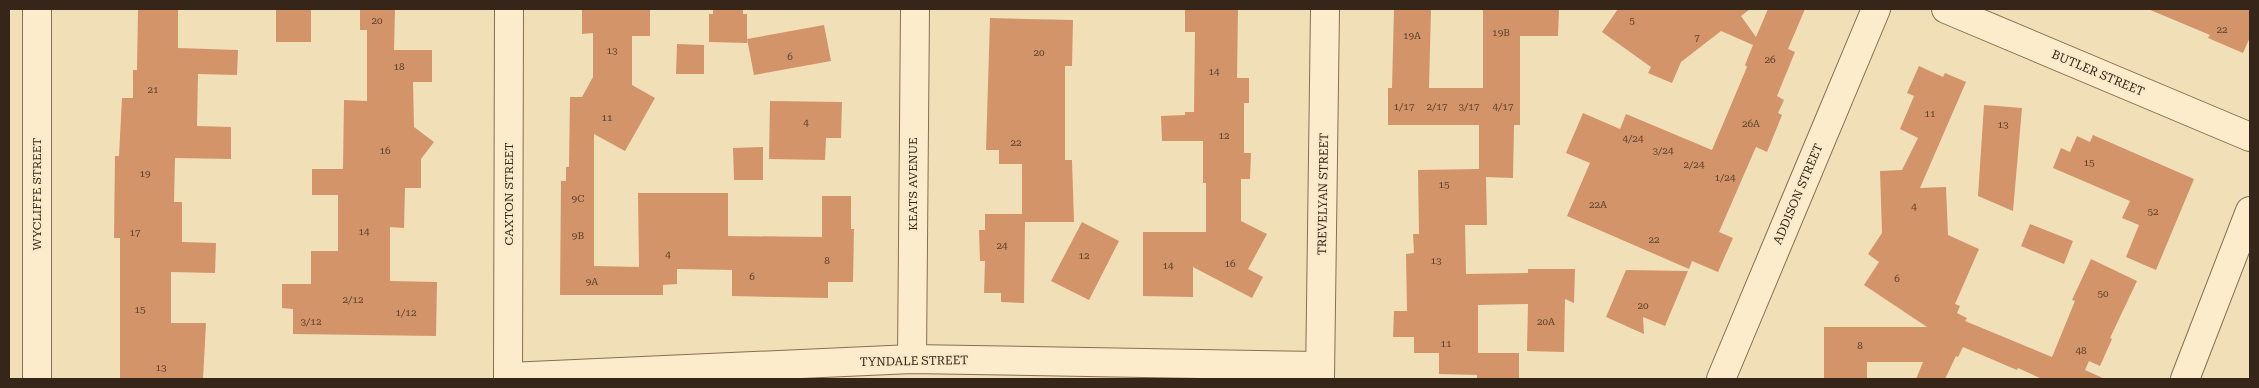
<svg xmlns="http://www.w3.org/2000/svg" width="2259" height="388" font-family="'Roboto Serif',serif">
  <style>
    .building { fill: #d3946a }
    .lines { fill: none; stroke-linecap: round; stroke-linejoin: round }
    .minor-casing { stroke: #886e52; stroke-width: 30 }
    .minor { stroke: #fceccb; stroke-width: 28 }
    .labels { text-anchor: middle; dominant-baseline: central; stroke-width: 4; stroke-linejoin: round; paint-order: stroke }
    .number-label { font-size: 10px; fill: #5d422d }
    .street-label { font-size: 12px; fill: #362619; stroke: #f8e9c8 }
  </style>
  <rect width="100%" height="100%" fill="#f1dfb8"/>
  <!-- building -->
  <g class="building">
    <path d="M138,9h40v39l60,2 -1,25 -39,-1 -1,52 34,1v32l-56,-1 -1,44h8v40l34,1 -1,30 -44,-1v51h35l-3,56 -83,-1v-140h-6l1,-82h4l3,-58h11v-28h4z"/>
    <path d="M360,9h35l-1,41h38v32h-19l1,45 20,15 -13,17v29h-16l-1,40 -14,-1v54l47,1 -1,54 -143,-2v-25l-11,-1v-24h29v-33h27v-56h-26v-26h31l1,-69 23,1v-71h-7z"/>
    <path d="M582,9h68v27h-18v49l23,13 -30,53 -31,-17v132l45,1 -1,-74h90v43l94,1v-41h29v33h3l-1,53h-25v16l-96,-2v-26l-55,-1v15l-14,1v10h-103l1,-114h5v-14h3l1,-70h12l11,-20v-44l-11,1z"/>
    <path d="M713,9h30v5h4v29l-38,-1v-28h4z"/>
    <path d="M1185,9h53l-1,69h12v25h-5v50h7l-1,26h-9v42l26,13 -19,35 15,8 -11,21 -59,-31v30l-50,-1v-64h63v-49h-3v-42h-41l-1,-25 24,-1v-3h9l1,-80h-10z"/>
    <path d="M1394,9h37l-2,79h54v-79h76l-1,27h-38v89h-6l-1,53 -27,-1 1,48h-22l1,49 62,-1v-4h47l-1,34 -9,-4 -1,53 -37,-1 1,-47 -50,1v48h41v26h-42v-4l-38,-1v-21h-25v-16h-21l1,-26h13l-1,-57 8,-1 -1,-19h6l-1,-64 61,-1v-44h-91v-37h4z"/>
    <path d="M1618,9h132l-9,7 15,21 12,-28h37l-17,40 7,3 -18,44 7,4 -6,13 4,2 -15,37 -11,-5 -37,85 14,6 -15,34 -26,-11 -3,8 -122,-53 23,-53 -24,-10 17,-40 37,16 6,-15 86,36 35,-83 -2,-2 8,-20 -32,-14 -40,31 -9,21 -24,-10 3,-6 -49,-35z"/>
    <path d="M2148,9h102v28l-7,16 -35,-15 2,-3z"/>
    <rect x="276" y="10" width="35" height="32"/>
    <path d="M990,18l83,2 -1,46h-7v94h7l2,62h-49l-1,81 -23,-1v-9h-17l1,-32h-5l-1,-31h6v-16h37v-50h-23v-14h-13z"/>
    <path d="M824,25l7,36 -77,14 -7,-36z"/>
    <path d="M677,44l27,1v29h-28z"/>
    <path d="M1919,66l24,11 2,-4 21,9 -46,106 26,-1 2,48 31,14 -24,55 5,2 -3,7 10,5 -2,3 87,36 23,-56 -3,-1 19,-41 46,22 -27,57 2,1 -12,27 -11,-5 -4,9 20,9h-63l-24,-11 -1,2 -54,-23 -5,10 -2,-1 -11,23h-29l7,-17h-56v17h-43v-52h103l-63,-42 15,-23 -11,-8 14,-21 -2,-62 22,-1 16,-32 -18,-9 14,-33 -7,-3z"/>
    <path d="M770,101l72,1 -1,36h-15l-1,22 -56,-1z"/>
    <path d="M1984,105l38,3 -9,103 -35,-15z"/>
    <path d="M2093,135l101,44 -38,91 -30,-13 13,-32 -17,-7 8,-17 -77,-33 8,-20 9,4 7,-16 13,6z"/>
    <path d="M763,147v33h-29l-1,-32z"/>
    <path d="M1082,222l37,19 -30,59 -38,-19z"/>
    <path d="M2030,224l43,17 -9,23 -43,-18z"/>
    <path d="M1626,270l62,1 -23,55 -22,-9 1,17 -38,-17z"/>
  </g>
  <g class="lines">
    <defs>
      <g id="minor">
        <path d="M1946,9l304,128"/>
        <path d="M912,359l3,-350"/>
        <path d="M508,377l404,-18 408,7"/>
        <path d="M37,379v-370"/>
        <path d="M508,379l1,-370"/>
        <path d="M1320,379l5,-370"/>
        <path d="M1721,379l155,-370"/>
        <path d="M2185,379l65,-168"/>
      </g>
    </defs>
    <!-- minor casing -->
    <use href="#minor" class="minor-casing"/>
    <!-- minor -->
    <use href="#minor" class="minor"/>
  </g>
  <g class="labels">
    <!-- number labels -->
    <g class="number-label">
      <text x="377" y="20">20</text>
      <text x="1632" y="20">5</text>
      <text x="2222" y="29">22</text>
      <text x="1501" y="32">19B</text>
      <text x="1412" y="35">19A</text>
      <text x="1697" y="37">7</text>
      <text x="612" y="50">13</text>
      <text x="1039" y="52">20</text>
      <text x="790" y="56">6</text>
      <text x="1770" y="59">26</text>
      <text x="399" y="66">18</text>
      <text x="1214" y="71">14</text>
      <text x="153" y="89">21</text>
      <text x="1404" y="106">1/17</text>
      <text x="1437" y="106">2/17</text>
      <text x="1469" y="106">3/17</text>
      <text x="1503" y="106">4/17</text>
      <text x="1930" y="113">11</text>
      <text x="607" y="117">11</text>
      <text x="806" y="122">4</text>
      <text x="1751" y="123">26A</text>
      <text x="2003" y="124">13</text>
      <text x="1224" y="135">12</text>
      <text x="1633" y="138">4/24</text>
      <text x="1016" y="142">22</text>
      <text x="385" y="150">16</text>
      <text x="1663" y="150">3/24</text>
      <text x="2089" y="162">15</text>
      <text x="1694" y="164">2/24</text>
      <text x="145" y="173">19</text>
      <text x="1725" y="177">1/24</text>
      <text x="1444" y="184">15</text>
      <text x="578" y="198">9C</text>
      <text x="1598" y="204">22A</text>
      <text x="1914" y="206">4</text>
      <text x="2153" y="211">52</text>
      <text x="364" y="231">14</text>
      <text x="135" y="232">17</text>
      <text x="578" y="235">9B</text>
      <text x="1654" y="239">22</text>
      <text x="1002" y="245">24</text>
      <text x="668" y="254">4</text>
      <text x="1084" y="255">12</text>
      <text x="827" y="260">8</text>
      <text x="1436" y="260">13</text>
      <text x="1230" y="263">16</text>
      <text x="1168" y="265">14</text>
      <text x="752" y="276">6</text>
      <text x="1897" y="278">6</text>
      <text x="592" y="281">9A</text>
      <text x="2103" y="293">50</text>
      <text x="353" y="299">2/12</text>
      <text x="1643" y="305">20</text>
      <text x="140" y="309">15</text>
      <text x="406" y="312">1/12</text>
      <text x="311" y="321">3/12</text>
      <text x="1546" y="321">20A</text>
      <text x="1446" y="343">11</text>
      <text x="1860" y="345">8</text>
      <text x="2081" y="350">48</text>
      <text x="161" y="367">13</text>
    </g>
    <!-- street labels -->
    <g class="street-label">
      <text transform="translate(2098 73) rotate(23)">BUTLER STREET</text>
      <text transform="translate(913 184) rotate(-90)">KEATS AVENUE</text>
      <text transform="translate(37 194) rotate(-90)">WYCLIFFE STREET</text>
      <text transform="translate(509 194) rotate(-90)">CAXTON STREET</text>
      <text transform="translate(1323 194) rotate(-89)">TREVELYAN STREET</text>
      <text transform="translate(1798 194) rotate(-67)">ADDISON STREET</text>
      <text transform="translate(914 361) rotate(-1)">TYNDALE STREET</text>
    </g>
  </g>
  <!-- border -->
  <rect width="2259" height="388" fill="none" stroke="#362619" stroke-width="20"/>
</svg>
